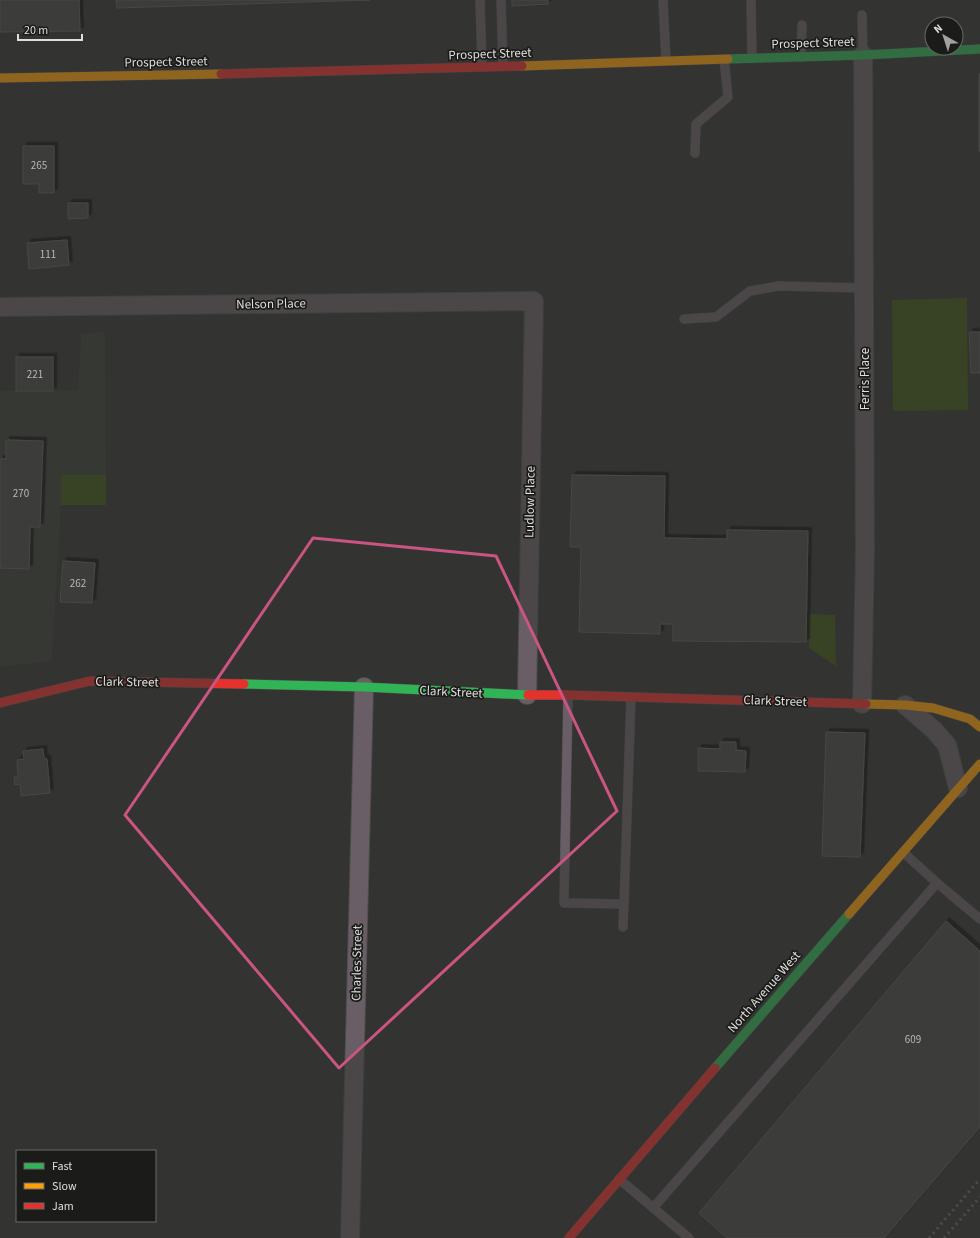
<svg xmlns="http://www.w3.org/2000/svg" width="980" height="1238" font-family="'Source Sans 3',sans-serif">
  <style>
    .built { fill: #3a3e36 }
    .green { fill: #3e581a }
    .building { fill: #474746; stroke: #5f605f; filter: url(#shadow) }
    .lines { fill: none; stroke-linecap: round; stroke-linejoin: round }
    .lane-casing { stroke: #4e4f4d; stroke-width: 10 }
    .street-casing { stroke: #4e4f4d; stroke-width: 20 }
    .fast-casing { stroke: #4e4f4d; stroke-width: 10 }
    .slow-casing { stroke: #4e4f4d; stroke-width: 10 }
    .jam-casing { stroke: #4e4f4d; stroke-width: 10 }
    .lane { stroke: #695e65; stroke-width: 9 }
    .street { stroke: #695e65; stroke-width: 18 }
    .fast { stroke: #30b455; stroke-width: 9 }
    .slow { stroke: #ff9f0a; stroke-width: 9 }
    .jam { stroke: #e5322d; stroke-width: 9 }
    .rail { stroke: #6f696d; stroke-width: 3; stroke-dasharray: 2 4; stroke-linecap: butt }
    .marked { fill: none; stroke: #ca5482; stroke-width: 3; stroke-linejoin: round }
    .labels { text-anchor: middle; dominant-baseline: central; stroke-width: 3.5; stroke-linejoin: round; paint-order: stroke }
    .number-label { font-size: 11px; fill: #b8b9b7 }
    .street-label { font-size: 13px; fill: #dedfdd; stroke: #1b1c1a }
  </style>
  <defs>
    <filter id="shadow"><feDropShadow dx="3.5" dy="-3.5" stdDeviation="0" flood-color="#0009"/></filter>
  </defs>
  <rect width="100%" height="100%" fill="#333332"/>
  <!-- built -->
  <path class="built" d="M105,332l1,173h-45l-9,156 -52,6v-276l78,-1 3,-57z"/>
  <!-- green -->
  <g class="green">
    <path d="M967,298l1,112 -75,1 -1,-111z"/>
    <rect x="61" y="475" width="45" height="30"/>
    <path d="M809,614l26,1 1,51 -27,-18z"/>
  </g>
  <!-- building -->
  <g class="building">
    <path d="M0,0h79l1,31 -80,1z"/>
    <path d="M116,0h254l-253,8z"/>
    <path d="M512,0h36v4l-36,2z"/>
    <rect x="979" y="74" width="1" height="77"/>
    <path d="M23,146h31v47h-15v-9h-16z"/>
    <path d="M68,203h20v15l-20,1z"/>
    <path d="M67,240l2,25 -40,4 -2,-26z"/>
    <path d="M969,332h11v41h-9z"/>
    <rect x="16" y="357" width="37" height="34"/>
    <path d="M6,440l37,1 -3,86h-10l-1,42 -29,-1v-109h6z"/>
    <path d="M572,475l93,1 -1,62 63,1v-9l81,1 -2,111 -133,-1v-17h-13v10l-81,-2 2,-85h-11z"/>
    <path d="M63,561l32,2 -3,40 -32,-1z"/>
    <path d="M826,732l39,1 -5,124 -38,-1z"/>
    <path d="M720,742h16v8l10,1 -1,21 -47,-1v-23l22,1z"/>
    <path d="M43,749l1,9 3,1 3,34 -29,3 -1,-12 -5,1 -1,-8h4l-1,-17 7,-1 -1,-8z"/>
    <path d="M946,921l34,30v176l-96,111h-157l-28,-25z"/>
  </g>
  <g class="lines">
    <defs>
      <g id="lane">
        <path d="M480,0l2,67"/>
        <path d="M501,0l2,66"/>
        <path d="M663,0l3,61"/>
        <path d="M751,0l1,58"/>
        <path d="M862,15l1,40"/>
        <path d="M801,57l1,-32"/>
        <path d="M695,153l1,-29 32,-27 -4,-38"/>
        <path d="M684,319l32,-2 34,-26 29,-5 85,2"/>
        <path d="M568,695l-4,208 60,1 7,-207"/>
        <path d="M937,883l43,36"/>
        <path d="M623,927l1,-23"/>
        <path d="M619,1179l70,59"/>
        <path d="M653,1208l284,-325 -34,-31"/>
      </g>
      <g id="street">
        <path d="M0,307l534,-6 -7,394"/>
        <path d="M862,704l3,-152 -2,-497"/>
        <path d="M905,705l29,25 13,15 11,43"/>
        <path d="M350,1238l14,-551"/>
      </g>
      <g id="fast">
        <path d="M728,59l135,-4 117,-6"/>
        <path d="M244,684l120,3 164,8"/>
        <path d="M715,1068l134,-154"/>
      </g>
      <g id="slow">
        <path d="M522,66l206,-7"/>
        <path d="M0,78l221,-4"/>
        <path d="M866,704l39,1 28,3 37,11 10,8"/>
        <path d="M849,914l131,-150"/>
      </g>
      <g id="jam">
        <path d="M221,74l301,-8"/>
        <path d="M528,695h40l298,9"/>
        <path d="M0,703l90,-22 154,3"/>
        <path d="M569,1238l146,-170"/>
      </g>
    </defs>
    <!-- lane casing -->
    <use href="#lane" class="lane-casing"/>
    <!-- street casing -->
    <use href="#street" class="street-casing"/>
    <!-- fast casing -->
    <use href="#fast" class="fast-casing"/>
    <!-- slow casing -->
    <use href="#slow" class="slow-casing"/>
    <!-- jam casing -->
    <use href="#jam" class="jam-casing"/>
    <!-- lane -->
    <use href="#lane" class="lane"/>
    <!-- street -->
    <use href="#street" class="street"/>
    <!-- fast -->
    <use href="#fast" class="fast"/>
    <!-- slow -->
    <use href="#slow" class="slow"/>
    <!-- jam -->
    <use href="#jam" class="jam"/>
    <!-- rail -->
    <g class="rail">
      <path d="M929,1238l51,-59"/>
      <path d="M944,1238l36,-41"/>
    </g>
  </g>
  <!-- marked area -->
  <path d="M0 0H980V1238H0ZM313,538l183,18 121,255 -278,257 -214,-253z" fill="#333332" fill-opacity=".55" fill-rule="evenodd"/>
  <path class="marked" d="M313,538l183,18 121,255 -278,257 -214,-253z"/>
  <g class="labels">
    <!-- number labels -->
    <g class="number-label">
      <text x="39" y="165">265</text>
      <text x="48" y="254">111</text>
      <text x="35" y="374">221</text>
      <text x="21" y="493">270</text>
      <text x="78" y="583">262</text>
      <text x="913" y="1039">609</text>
    </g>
    <!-- street labels -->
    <g class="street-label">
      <text transform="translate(813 43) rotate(-2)">Prospect Street</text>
      <text transform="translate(490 54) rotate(-2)">Prospect Street</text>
      <text transform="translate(166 62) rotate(-1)">Prospect Street</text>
      <text transform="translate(271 304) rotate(-1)">Nelson Place</text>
      <text transform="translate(865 379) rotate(-90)">Ferris Place</text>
      <text transform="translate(530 502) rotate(-89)">Ludlow Place</text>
      <text transform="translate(127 682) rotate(1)">Clark Street</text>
      <text transform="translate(451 692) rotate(3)">Clark Street</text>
      <text transform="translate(775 701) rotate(2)">Clark Street</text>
      <text transform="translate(357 963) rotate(-89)">Charles Street</text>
      <text transform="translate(764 992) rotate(-49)">North Avenue West</text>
    </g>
  </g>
  <!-- legend -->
  <rect x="16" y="1150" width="140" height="72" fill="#1b1c1a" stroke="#696a68"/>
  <rect x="24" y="1163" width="20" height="6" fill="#30b455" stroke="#696a68"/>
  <text x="52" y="1170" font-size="12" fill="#dedfdd">Fast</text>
  <rect x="24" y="1183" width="20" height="6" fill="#ff9f0a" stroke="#696a68"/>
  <text x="52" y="1190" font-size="12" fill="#dedfdd">Slow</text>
  <rect x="24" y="1203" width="20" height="6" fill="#e5322d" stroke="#696a68"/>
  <text x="52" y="1210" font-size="12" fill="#dedfdd">Jam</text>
  <!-- north arrow -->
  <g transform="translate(944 36) rotate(321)"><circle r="19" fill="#1b1c1a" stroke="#696a68"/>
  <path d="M0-3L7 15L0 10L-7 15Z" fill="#a2a3a1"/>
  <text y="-6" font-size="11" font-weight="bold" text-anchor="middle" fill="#dedfdd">N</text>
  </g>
  <!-- scale -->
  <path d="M18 34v6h64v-6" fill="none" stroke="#dedfdd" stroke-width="2"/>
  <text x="24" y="34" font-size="12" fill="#dedfdd" stroke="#1b1c1a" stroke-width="3" paint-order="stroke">20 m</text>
</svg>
